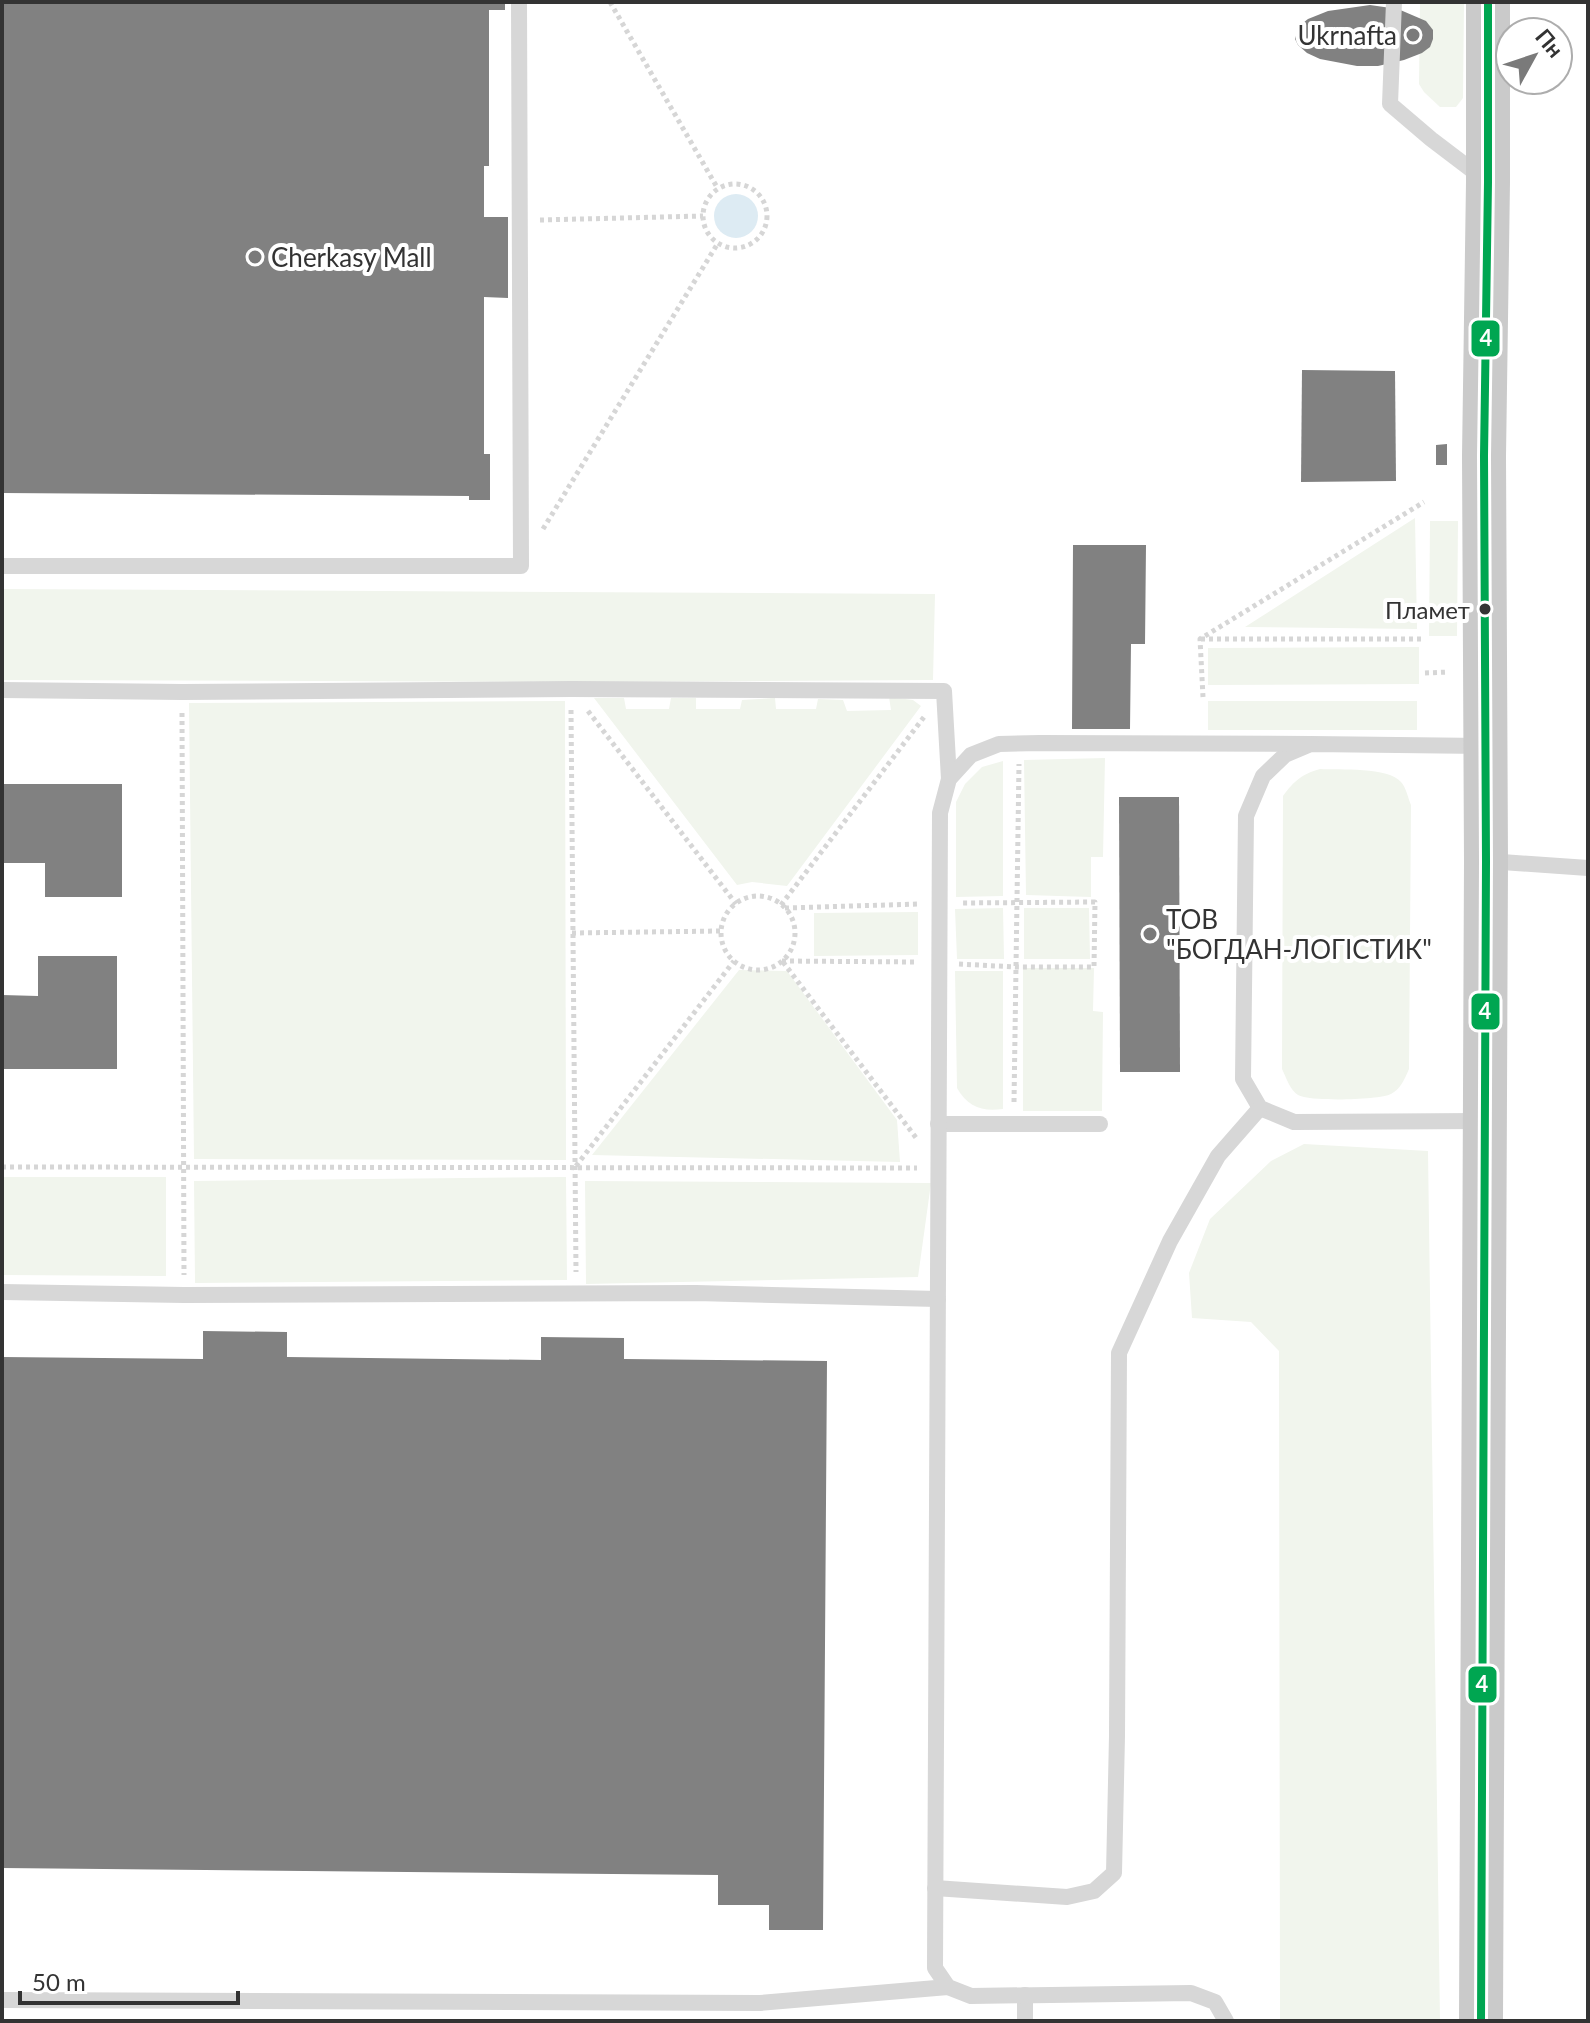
<svg xmlns="http://www.w3.org/2000/svg" width="1590" height="2023" font-family="Lato,sans-serif">
  <style>
    .green { fill: #f1f5ed }
    .water { fill: #ddebf3 }
    .building { fill: #818181 }
    .lines { fill: none; stroke-linecap: round; stroke-linejoin: round }
    .path { stroke: #d6d6d6; stroke-width: 5; stroke-dasharray: 4 4; stroke-linecap: butt }
    .lane { stroke: #d7d7d7; stroke-width: 16 }
    .primary { stroke: #cacaca; stroke-width: 44 }
    .bus-1-casing { stroke: #fff; stroke-width: 14 }
    .bus-1 { stroke: #00a651; stroke-width: 8 }
    .poi-dot { fill: #7a7a7a; stroke: #fff; stroke-width: 3 }
    .bus-dot { fill: #333; stroke: #fff; stroke-width: 3 }
    .labels { text-anchor: middle; dominant-baseline: central; stroke-width: 8; stroke-linejoin: round; paint-order: stroke }
    .bus-label { font-size: 24px; fill: #333; stroke: #fff; text-anchor: end }
    .poi-label { font-size: 26px; fill: #333; stroke: #fff; text-anchor: start }
    .line-badge { stroke: #fff; stroke-width: 3 }
    .badge-label { font-size: 22px; text-anchor: middle; font-weight: bold; fill: #fff }
  </style>
  <rect width="100%" height="100%" fill="#fff"/>
  <!-- green -->
  <g class="green">
    <path d="M1420,2h44l-1,96 -7,9h-16l-16,-15 -5,-8z"/>
    <path d="M1415,518l2,111 -172,-2z"/>
    <path d="M1430,521h28l-1,115h-28z"/>
    <path d="M2,589l933,5 -2,86 -349,2 -582,-2z"/>
    <path d="M1419,647v37l-211,1v-37z"/>
    <path d="M889,697l24,3 8,6 -134,180 -35,-4 -15,3 -143,-187h30l2,11h43l2,-11h25v11h44l2,-9 33,-2 1,11h40l2,-10 25,1 4,11 44,-1z"/>
    <path d="M565,701l1,459 -372,-1 -5,-456z"/>
    <rect x="1208" y="701" width="209" height="29"/>
    <path d="M1105,758l-2,99h-12v40l-65,-2 -2,-135z"/>
    <path d="M1003,761v135l-47,1v-95l9,-18 17,-17z"/>
    <path d="M1320,769c19,1 69,-2 81,13 5,5 7,16 10,23l-2,264c-4,9 -8,20 -18,25 -11,6 -81,8 -93,1 -8,-5 -12,-18 -16,-26l1,-273c11,-15 19,-22 37,-27z"/>
    <path d="M1003,908l1,51h-47l-2,-50z"/>
    <path d="M1024,908h65l1,51h-66z"/>
    <path d="M918,912v43l-104,1v-43z"/>
    <path d="M1023,968h71l-1,43 10,1 -1,99h-79z"/>
    <path d="M739,970l48,1 110,149 3,42 -308,-7z"/>
    <path d="M955,971h48v138c-21,3 -35,-2 -46,-21z"/>
    <path d="M1304,1144l124,7 12,870h-160l-1,-670 -28,-29 -59,-4 -3,-45 21,-54 61,-58z"/>
    <path d="M2,1177h164v99l-164,-1z"/>
    <path d="M566,1177l1,103 -372,3 -1,-102z"/>
    <path d="M585,1181l346,2 -13,94 -332,7z"/>
  </g>
  <!-- water -->
  <circle class="water" cx="736" cy="216" r="22"/>
  <!-- building -->
  <g class="building">
    <path d="M2,2h503v8h-16v156h-5v51h24v81l-24,-1v157h6v46h-21v-4l-467,-3z"/>
    <path d="M1370,5l28,4 28,12 7,9v9l-3,8 -8,6 -18,7 -26,6h-21l-37,-7 -13,-6 -9,-8 -3,-6 4,-13 9,-7 20,-8z"/>
    <path d="M1302,370l93,1 1,110 -95,1z"/>
    <path d="M1447,444v21h-11v-20z"/>
    <path d="M1073,545h73l-1,99h-14l-1,85h-58z"/>
    <path d="M2,784h120v113h-77v-34h-43z"/>
    <path d="M1119,797h60l1,275h-60z"/>
    <path d="M38,956h79v113h-115v-74l36,1z"/>
    <path d="M203,1331l84,1v25l254,3v-23l83,1v21l203,2 -4,569h-54v-25h-51v-30l-716,-7v-511l201,2z"/>
  </g>
  <g class="lines">
    <!-- path -->
    <g class="path">
      <path d="M610,2l108,187"/>
      <circle cx="735" cy="216" r="32"/>
      <path d="M540,220l163,-4"/>
      <path d="M543,529l175,-286"/>
      <path d="M1201,639h224"/>
      <path d="M1425,673l24,-1"/>
      <path d="M1203,697l-3,-58 224,-137"/>
      <path d="M571,710l5,562"/>
      <path d="M588,711l148,193"/>
      <path d="M182,713l2,562"/>
      <circle cx="758" cy="933" r="37"/>
      <path d="M781,905l143,-188"/>
      <path d="M785,908l134,-4"/>
      <path d="M572,933l149,-2"/>
      <path d="M782,961l135,1"/>
      <path d="M783,962l134,177"/>
      <path d="M959,964l57,3h78l1,-65 -134,1"/>
      <path d="M1014,1102l5,-338"/>
      <path d="M576,1166l158,-205"/>
      <path d="M2,1167l915,1"/>
    </g>
    <!-- lane -->
    <g class="lane">
      <path d="M1394,2l-4,102 41,35 50,38"/>
      <path d="M2,566h519l-2,-564"/>
      <path d="M2,690l180,2 389,-3 373,2 5,88"/>
      <path d="M1488,861l100,7"/>
      <path d="M1482,1121l-188,1 -34,-14 -17,-29 3,-263 17,-40 22,-21 26,-11 173,2"/>
      <path d="M938,1124h162"/>
      <path d="M2,1292l182,3 512,-2 242,6"/>
      <path d="M935,1888l132,9 27,-6 20,-18 3,-137 2,-383 51,-112 48,-85 42,-48"/>
      <path d="M1025,1995v26"/>
      <path d="M2,2000l758,3 188,-16"/>
      <path d="M1226,2021l-11,-19 -24,-9 -220,3 -23,-9 -13,-19 5,-1155 9,-34 22,-24 28,-11 41,-1 271,1"/>
    </g>
    <!-- primary -->
    <path class="primary" d="M1481,2021l5,-1160 -2,-405 4,-274v-180"/>
    <defs>
      <path id="bus-1" d="M1481,2021l5,-1160 -2,-405 4,-274v-180"/>
    </defs>
    <!-- bus-1 casing -->
    <use href="#bus-1" class="bus-1-casing"/>
    <!-- bus-1 -->
    <use href="#bus-1" class="bus-1"/>
  </g>
  <!-- markers -->
  <g class="poi-dot">
    <circle cx="1413" cy="35" r="8"/>
    <circle cx="255" cy="257" r="8"/>
    <circle cx="1150" cy="934" r="8"/>
  </g>
  <circle class="bus-dot" cx="1485" cy="609" r="7"/>
  <g class="labels">
    <!-- bus labels -->
    <g class="bus-label">
      <text x="1470" y="609">Пламет</text>
    </g>
    <!-- poi labels -->
    <g class="poi-label">
      <text x="1397" y="35" text-anchor="end">Ukrnafta</text>
      <text x="271" y="257">Cherkasy Mall</text>
      <text x="1166" y="919">ТОВ<tspan x="1166" dy="30">"БОГДАН-ЛОГІСТИК"</tspan></text>
    </g>
  </g>
  <g class="line-badge">
    <rect x="1470" y="319" width="31" height="39" rx="8" fill="#00a651"/>
    <rect x="1470" y="992" width="31" height="39" rx="8" fill="#00a651"/>
    <rect x="1467" y="1665" width="31" height="39" rx="8" fill="#00a651"/>
  </g>
  <g class="badge-label">
    <text x="1486" y="346">4</text>
    <text x="1485" y="1019">4</text>
    <text x="1482" y="1692">4</text>
  </g>
  <!-- border -->
  <rect width="1590" height="2023" fill="none" stroke="#333333" stroke-width="8"/>
  <!-- north arrow -->
  <g transform="translate(1534 56) rotate(50)"><circle r="38" fill="#ffffff" stroke="#adadad" stroke-width="2"/>
  <path d="M0-6L14 30L0 20L-14 30Z" fill="#7a7a7a"/>
  <text y="-12" font-size="22" font-weight="bold" text-anchor="middle" fill="#333333">Пн</text>
  </g>
  <!-- scale -->
  <path d="M20 1991v12h218v-12" fill="none" stroke="#333333" stroke-width="4"/>
  <text x="32" y="1991" font-size="24" fill="#333333" stroke="#ffffff" stroke-width="6" paint-order="stroke">50 m</text>
</svg>
